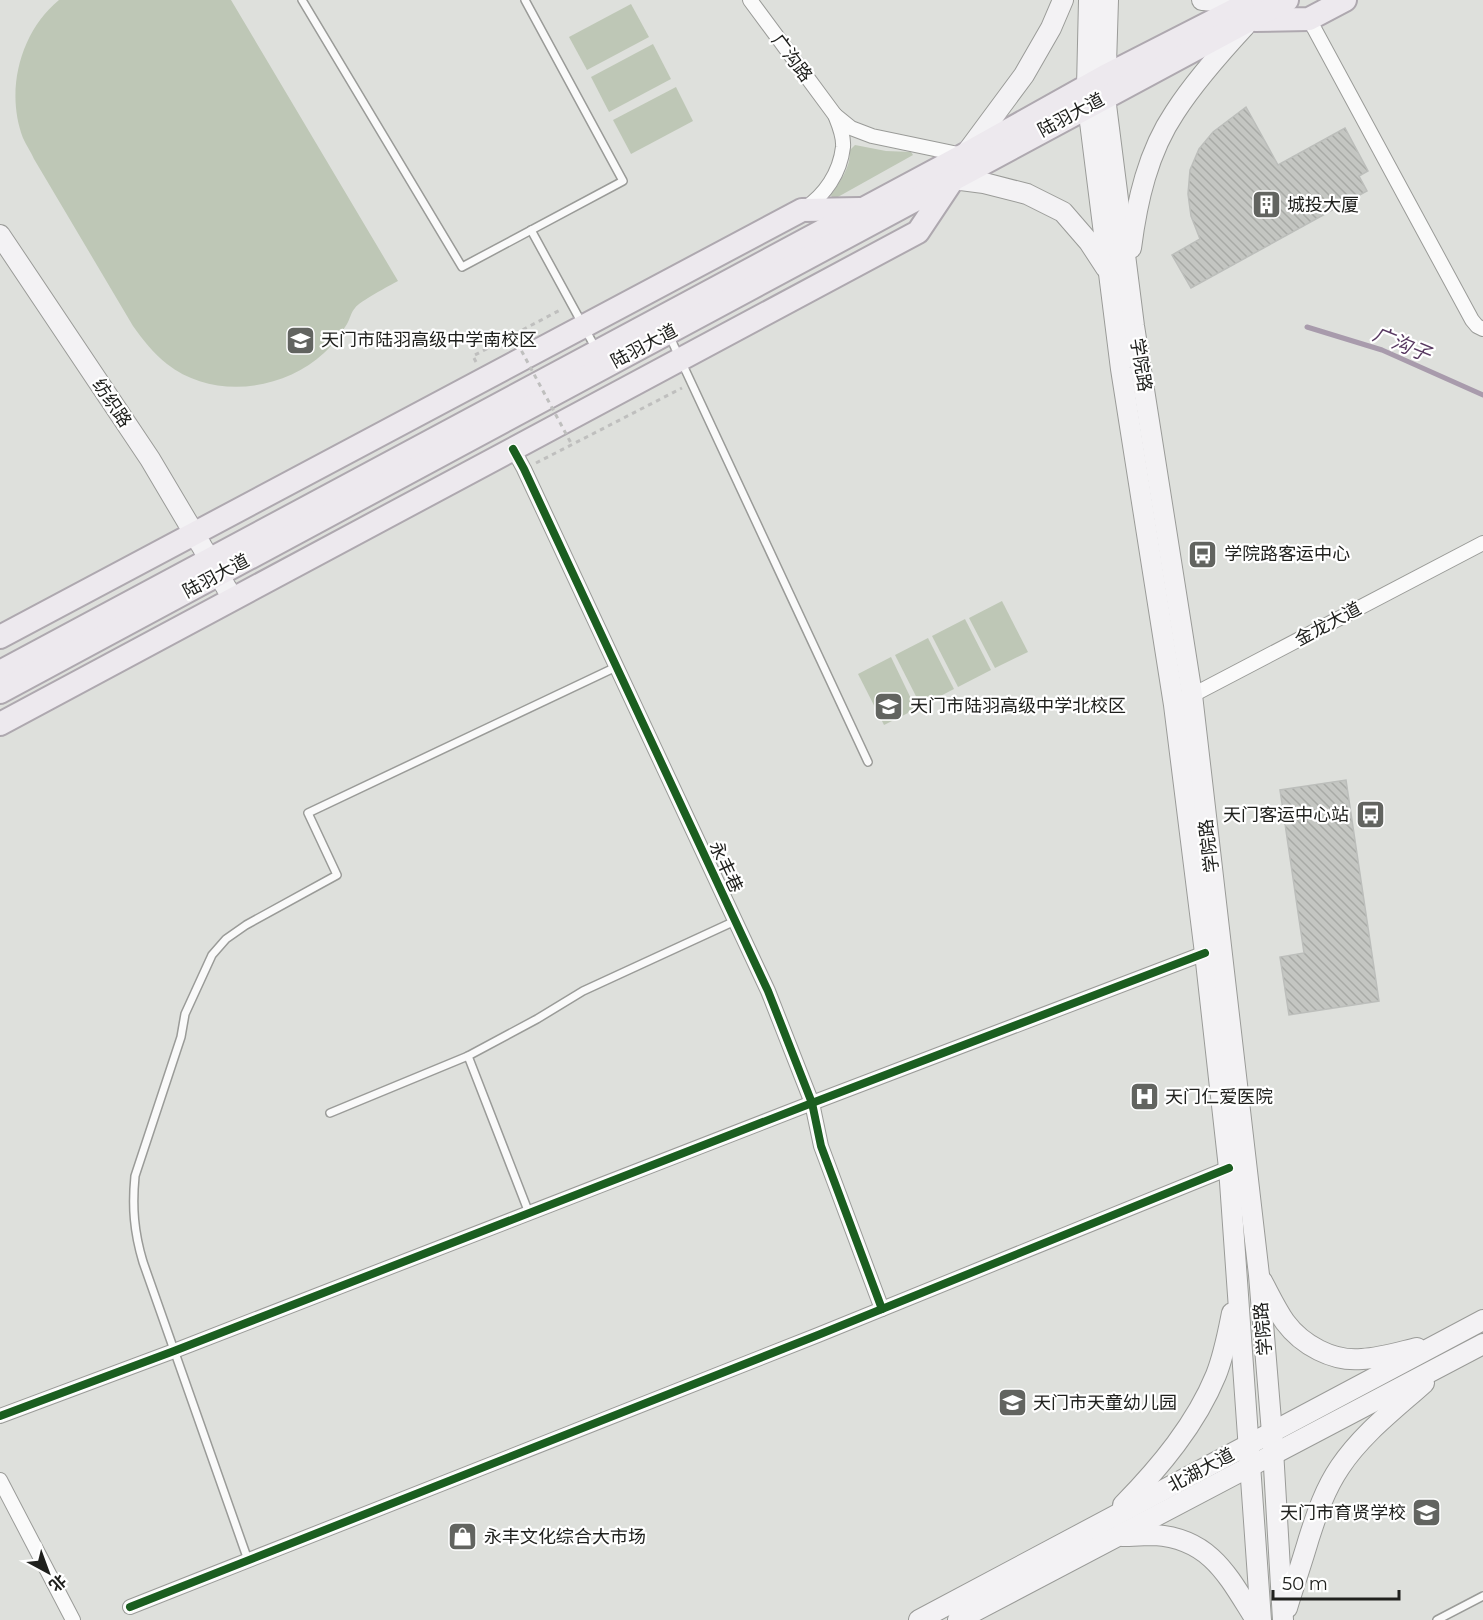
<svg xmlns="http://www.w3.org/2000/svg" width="1483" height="1620" font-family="Montserrat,'Noto Sans SC',sans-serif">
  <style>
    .green { fill: #bec7b6 }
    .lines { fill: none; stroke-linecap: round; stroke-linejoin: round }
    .stream { stroke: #a89bac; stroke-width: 5 }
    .building { fill: url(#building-back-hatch); stroke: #bcbebb; stroke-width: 1.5 }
    .lane-casing { stroke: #9a9b98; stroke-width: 10 }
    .street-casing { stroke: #9a9b98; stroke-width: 16 }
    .secondary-casing { stroke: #9a9b98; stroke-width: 22 }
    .primary-casing { stroke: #aea8af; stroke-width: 26 }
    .path { stroke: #bfbfbe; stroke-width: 3; stroke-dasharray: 4.5 4.5; stroke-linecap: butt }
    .lane { stroke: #fafafa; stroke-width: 7 }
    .street { stroke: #fafafa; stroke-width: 14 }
    .secondary { stroke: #f3f2f4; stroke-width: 20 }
    .primary { stroke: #ede9ee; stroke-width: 22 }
    .path-bridge { stroke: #bfbfbe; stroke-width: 3; stroke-dasharray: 4.5 4.5; stroke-linecap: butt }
    .cycleway-casing { stroke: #fff; stroke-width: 11 }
    .cycleway { stroke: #1b5e20; stroke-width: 8 }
    .labels { text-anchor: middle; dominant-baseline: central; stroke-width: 4.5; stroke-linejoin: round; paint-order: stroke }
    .street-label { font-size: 18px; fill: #20211e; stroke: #fff }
    .poi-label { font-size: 18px; fill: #20211e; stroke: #fff; text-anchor: start }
    .water-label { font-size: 20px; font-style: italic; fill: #583961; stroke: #fff }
  </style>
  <defs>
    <pattern id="building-back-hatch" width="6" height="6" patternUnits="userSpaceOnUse" patternTransform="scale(1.5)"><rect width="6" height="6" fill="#c4c6c2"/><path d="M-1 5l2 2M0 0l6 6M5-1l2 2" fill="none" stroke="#a8aaa6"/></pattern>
  </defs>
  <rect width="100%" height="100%" fill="#dee0dc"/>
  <!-- green -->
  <g class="green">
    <path d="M59,0h172l167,281c-9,5 -38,20 -43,27 -4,4 -5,11 -8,16 -7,11 -14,21 -23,29 -41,38 -111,47 -157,11 -13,-10 -24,-24 -34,-38l-99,-167c-3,-7 -8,-14 -11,-21 -18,-47 -3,-106 36,-138z"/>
    <path d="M631,4l18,33 -62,33 -18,-33z"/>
    <path d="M653,44l18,35 -62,33 -18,-35z"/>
    <path d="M676,87l17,34 -62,33 -18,-34z"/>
    <path d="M855,145l31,6 25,1 2,3 -77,43h-4l-1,-3c9,-13 20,-28 19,-45z"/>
    <path d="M1002,601l26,51 -33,16 -26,-50z"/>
    <path d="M965,619l26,51 -33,17 -26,-51z"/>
    <path d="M928,638l26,51 -33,17 -26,-51z"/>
    <path d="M891,657l25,52 -32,16 -26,-51z"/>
  </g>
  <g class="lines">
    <!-- stream -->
    <path class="stream" d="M1307,327l75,23 101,45"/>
  </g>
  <!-- building -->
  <g class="building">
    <path d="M1246,107l32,58 67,-37 23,43 -9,5 8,15 -176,97 -19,-33 28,-16 -9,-23 -3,-22 2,-24 9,-21 14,-17z"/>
    <path d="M1346,780l33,221 -90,14 -9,-58 24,-4 -24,-163z"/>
  </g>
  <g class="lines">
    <defs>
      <g id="lane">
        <path d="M302,0l160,267 161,-86 -98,-181"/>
        <path d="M531,230l65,119"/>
        <path d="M669,335l199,427"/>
        <path d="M468,1056l61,157"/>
        <path d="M330,1113l138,-57 69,-37 46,-28 152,-70"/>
        <path d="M248,1560l-105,-298c-9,-30 -11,-55 -8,-86l46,-139 4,-23 27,-59 14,-16 20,-14 91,-50 -29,-62 308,-146"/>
        <path d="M1437,1620l46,-24"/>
      </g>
      <g id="street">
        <path d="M750,0l85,115c4,10 9,21 8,32 -3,26 -18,48 -39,62"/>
        <path d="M1309,19l163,301 5,6 6,3"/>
        <path d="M835,115l16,13 21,8 91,19"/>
        <path d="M513,449l11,20 244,522 44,112 9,43 61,163"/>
        <path d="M1187,698l296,-155"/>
        <path d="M0,1416l174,-65 638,-248 393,-150"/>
        <path d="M0,1480l73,140"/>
        <path d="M130,1607l688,-272 411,-167"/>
      </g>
      <g id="secondary">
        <path d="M1089,0l-2,87 1,19 33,263 53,336 31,248 24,215 32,452"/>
        <path d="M1108,0l-3,97 29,229 58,369 67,580 13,158 11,187"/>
        <path d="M1202,0l16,1 9,-1"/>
        <path d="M967,152l57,-77 27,-47 12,-28"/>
        <path d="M953,179l31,4 43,11 36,18 26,30 17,26"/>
        <path d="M0,235l150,224 83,140"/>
        <path d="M1131,248c6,-47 17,-96 44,-136 20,-31 45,-59 70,-86"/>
        <path d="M1262,1281c7,13 14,28 23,41 17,23 48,40 77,37 18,-1 38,-7 55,-11"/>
        <path d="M1123,1505c37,-38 73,-81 93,-130 8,-20 12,-42 16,-62"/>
        <path d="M1122,1536c11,0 22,-1 33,-1 57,4 74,43 101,85"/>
        <path d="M1287,1608c7,-23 15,-46 22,-70 8,-25 16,-49 31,-71 22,-33 55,-58 84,-84"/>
        <path d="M919,1620l564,-300"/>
        <path d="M958,1620l525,-276"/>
      </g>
      <g id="primary">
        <path d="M1255,20l54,-1 36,-19"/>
        <path d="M0,637l802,-427 58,-1"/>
        <path d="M0,672l964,-517 141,-79 149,-76"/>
        <path d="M0,692l1287,-692"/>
        <path d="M0,724l918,-492 34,-51"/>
      </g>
    </defs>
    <!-- lane casing -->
    <use href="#lane" class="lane-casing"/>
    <!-- street casing -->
    <use href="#street" class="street-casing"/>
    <!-- secondary casing -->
    <use href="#secondary" class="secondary-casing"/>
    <!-- primary casing -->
    <use href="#primary" class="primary-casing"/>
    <!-- path -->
    <g class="path">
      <path d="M476,362l-3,-6 89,-47"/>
      <path d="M536,463l146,-75"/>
    </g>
    <!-- lane -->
    <use href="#lane" class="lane"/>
    <!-- street -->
    <use href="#street" class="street"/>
    <!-- secondary -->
    <use href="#secondary" class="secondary"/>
    <!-- primary -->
    <use href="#primary" class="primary"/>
    <!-- path-bridge -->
    <path class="path-bridge" d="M513,335l59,110"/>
    <defs>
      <g id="cycleway">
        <path d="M513,449l11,20 244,522 44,112 9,43 61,163"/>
        <path d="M0,1416l174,-65 638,-248 393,-150"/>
        <path d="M130,1607l688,-272 411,-167"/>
      </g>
    </defs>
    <!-- cycleway casing -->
    <use href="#cycleway" class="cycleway-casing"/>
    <!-- cycleway -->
    <use href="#cycleway" class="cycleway"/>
  </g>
  <!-- icons -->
  <defs>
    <symbol id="building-square" viewBox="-11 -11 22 22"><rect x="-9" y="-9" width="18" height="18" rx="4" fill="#626460" stroke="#fff"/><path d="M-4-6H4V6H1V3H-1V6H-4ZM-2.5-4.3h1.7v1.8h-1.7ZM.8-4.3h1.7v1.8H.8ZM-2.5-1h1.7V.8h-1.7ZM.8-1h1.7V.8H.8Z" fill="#fff"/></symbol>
    <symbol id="school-square" viewBox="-11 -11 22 22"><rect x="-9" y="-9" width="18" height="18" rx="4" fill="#626460" stroke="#fff"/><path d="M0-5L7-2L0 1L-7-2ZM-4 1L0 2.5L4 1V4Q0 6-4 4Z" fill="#fff"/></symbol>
    <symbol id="bus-square" viewBox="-11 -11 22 22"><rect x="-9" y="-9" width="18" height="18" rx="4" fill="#626460" stroke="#fff"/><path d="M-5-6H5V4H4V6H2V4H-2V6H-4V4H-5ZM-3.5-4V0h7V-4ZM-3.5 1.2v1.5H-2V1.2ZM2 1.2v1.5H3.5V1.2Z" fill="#fff"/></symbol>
    <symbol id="hospital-square" viewBox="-11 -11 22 22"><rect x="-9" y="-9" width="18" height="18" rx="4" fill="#626460" stroke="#fff"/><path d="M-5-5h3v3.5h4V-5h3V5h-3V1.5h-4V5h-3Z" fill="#fff"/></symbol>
    <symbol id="shop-square" viewBox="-11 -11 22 22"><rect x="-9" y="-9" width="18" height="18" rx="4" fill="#626460" stroke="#fff"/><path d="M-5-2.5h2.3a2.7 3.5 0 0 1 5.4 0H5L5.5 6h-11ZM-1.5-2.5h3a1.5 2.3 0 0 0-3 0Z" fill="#fff"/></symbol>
  </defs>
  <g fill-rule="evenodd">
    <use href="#building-square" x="1250" y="188" width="33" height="33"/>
    <use href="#school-square" x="284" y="324" width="33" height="33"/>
    <use href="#bus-square" x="1186" y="538" width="33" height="33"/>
    <use href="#school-square" x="872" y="690" width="33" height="33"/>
    <use href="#bus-square" x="1354" y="798" width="33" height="33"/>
    <use href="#hospital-square" x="1128" y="1080" width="33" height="33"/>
    <use href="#school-square" x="996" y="1386" width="33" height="33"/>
    <use href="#school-square" x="1410" y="1496" width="33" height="33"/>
    <use href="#shop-square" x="446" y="1520" width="33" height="33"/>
  </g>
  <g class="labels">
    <!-- street labels -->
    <g class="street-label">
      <text transform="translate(792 58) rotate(53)">广沟路</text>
      <text transform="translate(1071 115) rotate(-28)">陆羽大道</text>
      <text transform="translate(644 346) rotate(-28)">陆羽大道</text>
      <text transform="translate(1141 365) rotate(81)">学院路</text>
      <text transform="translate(112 403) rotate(56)">纺织路</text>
      <text transform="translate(216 576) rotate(-28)">陆羽大道</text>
      <text transform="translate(1328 624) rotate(-28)">金龙大道</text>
      <text transform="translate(1209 846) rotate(-97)">学院路</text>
      <text transform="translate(726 867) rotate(65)">永丰巷</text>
      <text transform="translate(1263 1329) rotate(-95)">学院路</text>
      <text transform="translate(1201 1470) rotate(-28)">北湖大道</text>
    </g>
    <!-- poi labels -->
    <g class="poi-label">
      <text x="1287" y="205">城投大厦</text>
      <text x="321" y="340">天门市陆羽高级中学南校区</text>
      <text x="1224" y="554">学院路客运中心</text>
      <text x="910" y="706">天门市陆羽高级中学北校区</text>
      <text x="1349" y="815" text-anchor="end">天门客运中心站</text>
      <text x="1165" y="1097">天门仁爱医院</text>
      <text x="1033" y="1403">天门市天童幼儿园</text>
      <text x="1406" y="1513" text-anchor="end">天门市育贤学校</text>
      <text x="484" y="1537">永丰文化综合大市场</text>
    </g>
    <!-- water labels -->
    <g class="water-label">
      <text transform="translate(1402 344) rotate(22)">广沟子</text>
    </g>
  </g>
  <!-- north arrow -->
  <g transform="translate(48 1572) rotate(139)" stroke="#ffffff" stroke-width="4.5" paint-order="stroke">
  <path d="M0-4.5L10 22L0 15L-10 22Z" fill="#20211e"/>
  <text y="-9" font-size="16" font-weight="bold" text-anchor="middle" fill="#20211e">北</text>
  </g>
  <!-- scale -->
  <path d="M1273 1590v9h126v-9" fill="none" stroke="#20211e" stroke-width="3"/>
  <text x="1282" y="1590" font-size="18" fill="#20211e" stroke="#ffffff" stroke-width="4.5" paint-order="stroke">50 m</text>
</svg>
